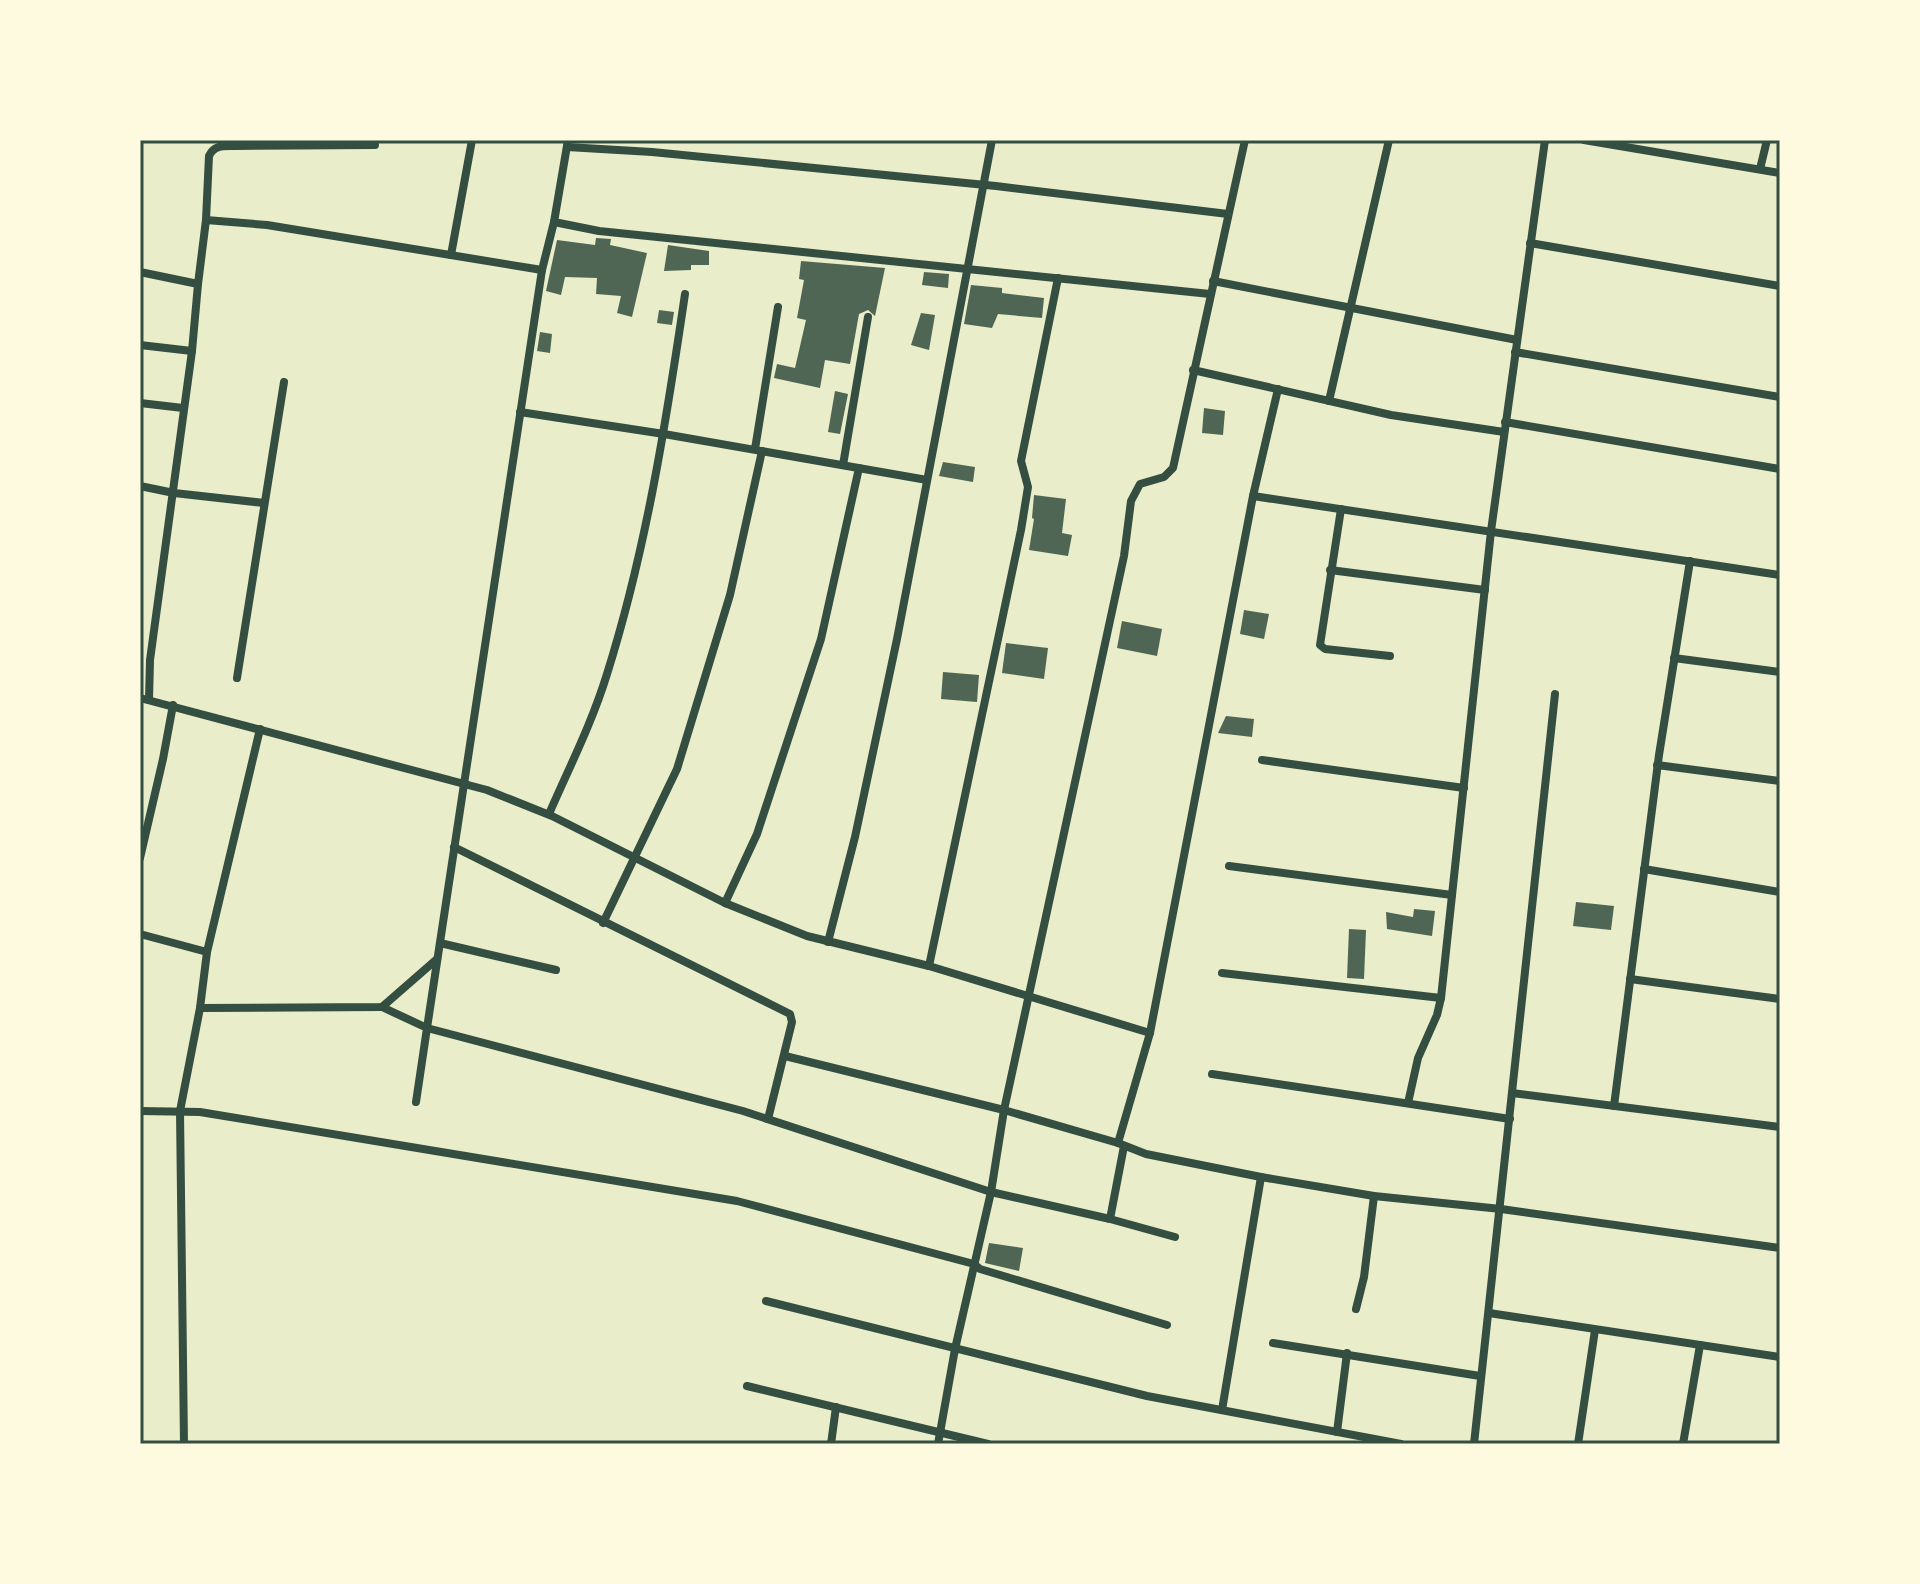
<svg xmlns="http://www.w3.org/2000/svg" width="1920" height="1584" font-family="Ubuntu,sans-serif">
  <style>
    .building { fill: #4f6655 }
    .lines { fill: none; stroke-linecap: round; stroke-linejoin: round }
    .minor { stroke: #344e41; stroke-width: 8 }
    .neatline { fill: none; stroke: #344e41; stroke-width: 3 }
  </style>
  <rect width="100%" height="100%" fill="#e9edc9"/>
  <!-- building -->
  <g class="building">
    <path d="M596,238l15,1 -1,6 37,8 -15,64 -15,-4 4,-17 -25,-2 1,-16 -32,-1 -4,18 -15,-4 11,-51 38,5z"/>
    <path d="M668,245l41,6v14h-18v5l-27,1z"/>
    <path d="M801,261l84,7 -10,48 -7,-6 -9,4 -9,50 -25,-4 -5,28 -46,-10 3,-14 18,4 11,-48 -9,-2 7,-38 -5,-1z"/>
    <path d="M924,272l25,2 -1,14 -26,-3z"/>
    <path d="M971,285l31,3v5l42,5 -2,20 -44,-4 -6,14 -28,-4z"/>
    <path d="M659,310l15,2 -2,13 -15,-2z"/>
    <path d="M921,313l14,2 -6,35 -18,-5z"/>
    <path d="M540,332l12,2 -2,19 -13,-2z"/>
    <path d="M835,391l13,3 -8,40 -12,-2z"/>
    <path d="M1204,408l21,3 -2,24 -21,-2z"/>
    <path d="M943,462l32,5 -2,15 -34,-6z"/>
    <path d="M1034,495l32,4 -4,34 10,2 -4,21 -39,-6 5,-31 -2,-1z"/>
    <path d="M1244,610l25,4 -5,25 -24,-5z"/>
    <path d="M1122,621l40,8 -5,27 -40,-8z"/>
    <path d="M1006,643l42,5 -4,31 -42,-6z"/>
    <path d="M943,672l36,3 -2,27 -36,-3z"/>
    <path d="M1226,716l28,3 -2,18 -34,-4z"/>
    <path d="M1576,902l38,4 -3,24 -38,-4z"/>
    <path d="M1414,909l21,2 -3,25 -45,-7 -1,-17 27,5z"/>
    <path d="M1349,929l17,1 -2,49 -17,-1z"/>
    <path d="M989,1243l34,5 -4,23 -34,-8z"/>
  </g>
  <g class="lines">
    <!-- minor -->
    <g class="minor">
      <path d="M568,140l-14,82 -12,48 -115,758 316,83 248,81 119,27 65,18"/>
      <path d="M1584,140l196,33"/>
      <path d="M567,147l85,5 344,34 232,28"/>
      <path d="M1760,169l7,-29"/>
      <path d="M206,220l61,5 275,45"/>
      <path d="M554,222l45,9 611,63"/>
      <path d="M1530,243l250,43"/>
      <path d="M451,255l21,-115"/>
      <path d="M140,272l58,12 -6,67 -42,309 -1,40"/>
      <path d="M1213,281l304,59"/>
      <path d="M198,284l8,-64 3,-64c5,-11 14,-10 25,-10l141,-1"/>
      <path d="M140,345l52,6"/>
      <path d="M1515,352l265,45"/>
      <path d="M1193,370l198,45 113,17"/>
      <path d="M1329,401l60,-261"/>
      <path d="M140,403l43,5"/>
      <path d="M520,412l144,22 263,46"/>
      <path d="M1505,422l275,47"/>
      <path d="M755,449l23,-142"/>
      <path d="M843,465l25,-148"/>
      <path d="M140,486l34,7 90,10"/>
      <path d="M1253,496l527,79"/>
      <path d="M1341,509l-21,136 5,4 65,7"/>
      <path d="M1330,570l155,20"/>
      <path d="M1674,658l106,14"/>
      <path d="M237,678l47,-296"/>
      <path d="M140,698l347,92 65,26 173,87 82,33 122,30 221,67"/>
      <path d="M1262,760l202,28"/>
      <path d="M1657,765l123,16"/>
      <path d="M549,814c20,-46 43,-91 58,-140 39,-124 59,-251 78,-380"/>
      <path d="M454,847l336,167 2,8 -24,97"/>
      <path d="M140,858l23,-99 10,-54"/>
      <path d="M1229,866l223,29"/>
      <path d="M1644,869l136,23"/>
      <path d="M725,903l32,-69 64,-195 38,-171"/>
      <path d="M603,923l74,-154 53,-174 32,-144"/>
      <path d="M140,934l67,18"/>
      <path d="M828,942l27,-105 42,-198 95,-499"/>
      <path d="M440,943l116,27"/>
      <path d="M929,966l92,-436 7,-43 -7,-26 37,-183"/>
      <path d="M1222,973l219,25"/>
      <path d="M1630,979l150,20"/>
      <path d="M382,1007l45,21 -11,74"/>
      <path d="M200,1008l182,-1 55,-48"/>
      <path d="M785,1056l219,54 114,33 28,11 115,23 113,19 127,13 279,39"/>
      <path d="M1212,1074l298,45"/>
      <path d="M1512,1093l268,34"/>
      <path d="M1408,1103l10,-45 19,-43 4,-17 50,-467 54,-391"/>
      <path d="M1614,1106l45,-351 31,-194"/>
      <path d="M140,1111l60,1 537,89 237,63 6,5 187,56"/>
      <path d="M1118,1143l32,-110 103,-537 25,-107"/>
      <path d="M1110,1219l14,-73"/>
      <path d="M766,1301l381,95 254,48"/>
      <path d="M1356,1309l8,-32 10,-81"/>
      <path d="M1489,1313l291,44"/>
      <path d="M1273,1343l207,33"/>
      <path d="M747,1386l241,58"/>
      <path d="M1222,1410l39,-233"/>
      <path d="M1337,1432l10,-79"/>
      <path d="M184,1444l-4,-333 20,-103 7,-56 53,-223"/>
      <path d="M831,1444l5,-37"/>
      <path d="M938,1444l17,-95 36,-157 13,-82 120,-554 7,-55 9,-17 24,-7 9,-9 72,-328"/>
      <path d="M1474,1444l81,-750"/>
      <path d="M1578,1444l17,-114"/>
      <path d="M1683,1444l17,-99"/>
    </g>
  </g>
  <!-- border -->
  <rect width="1920" height="1584" fill="none" stroke="#fefae0" stroke-width="284"/>
  <rect x="142" y="142" width="1636" height="1300" class="neatline"/>
</svg>
